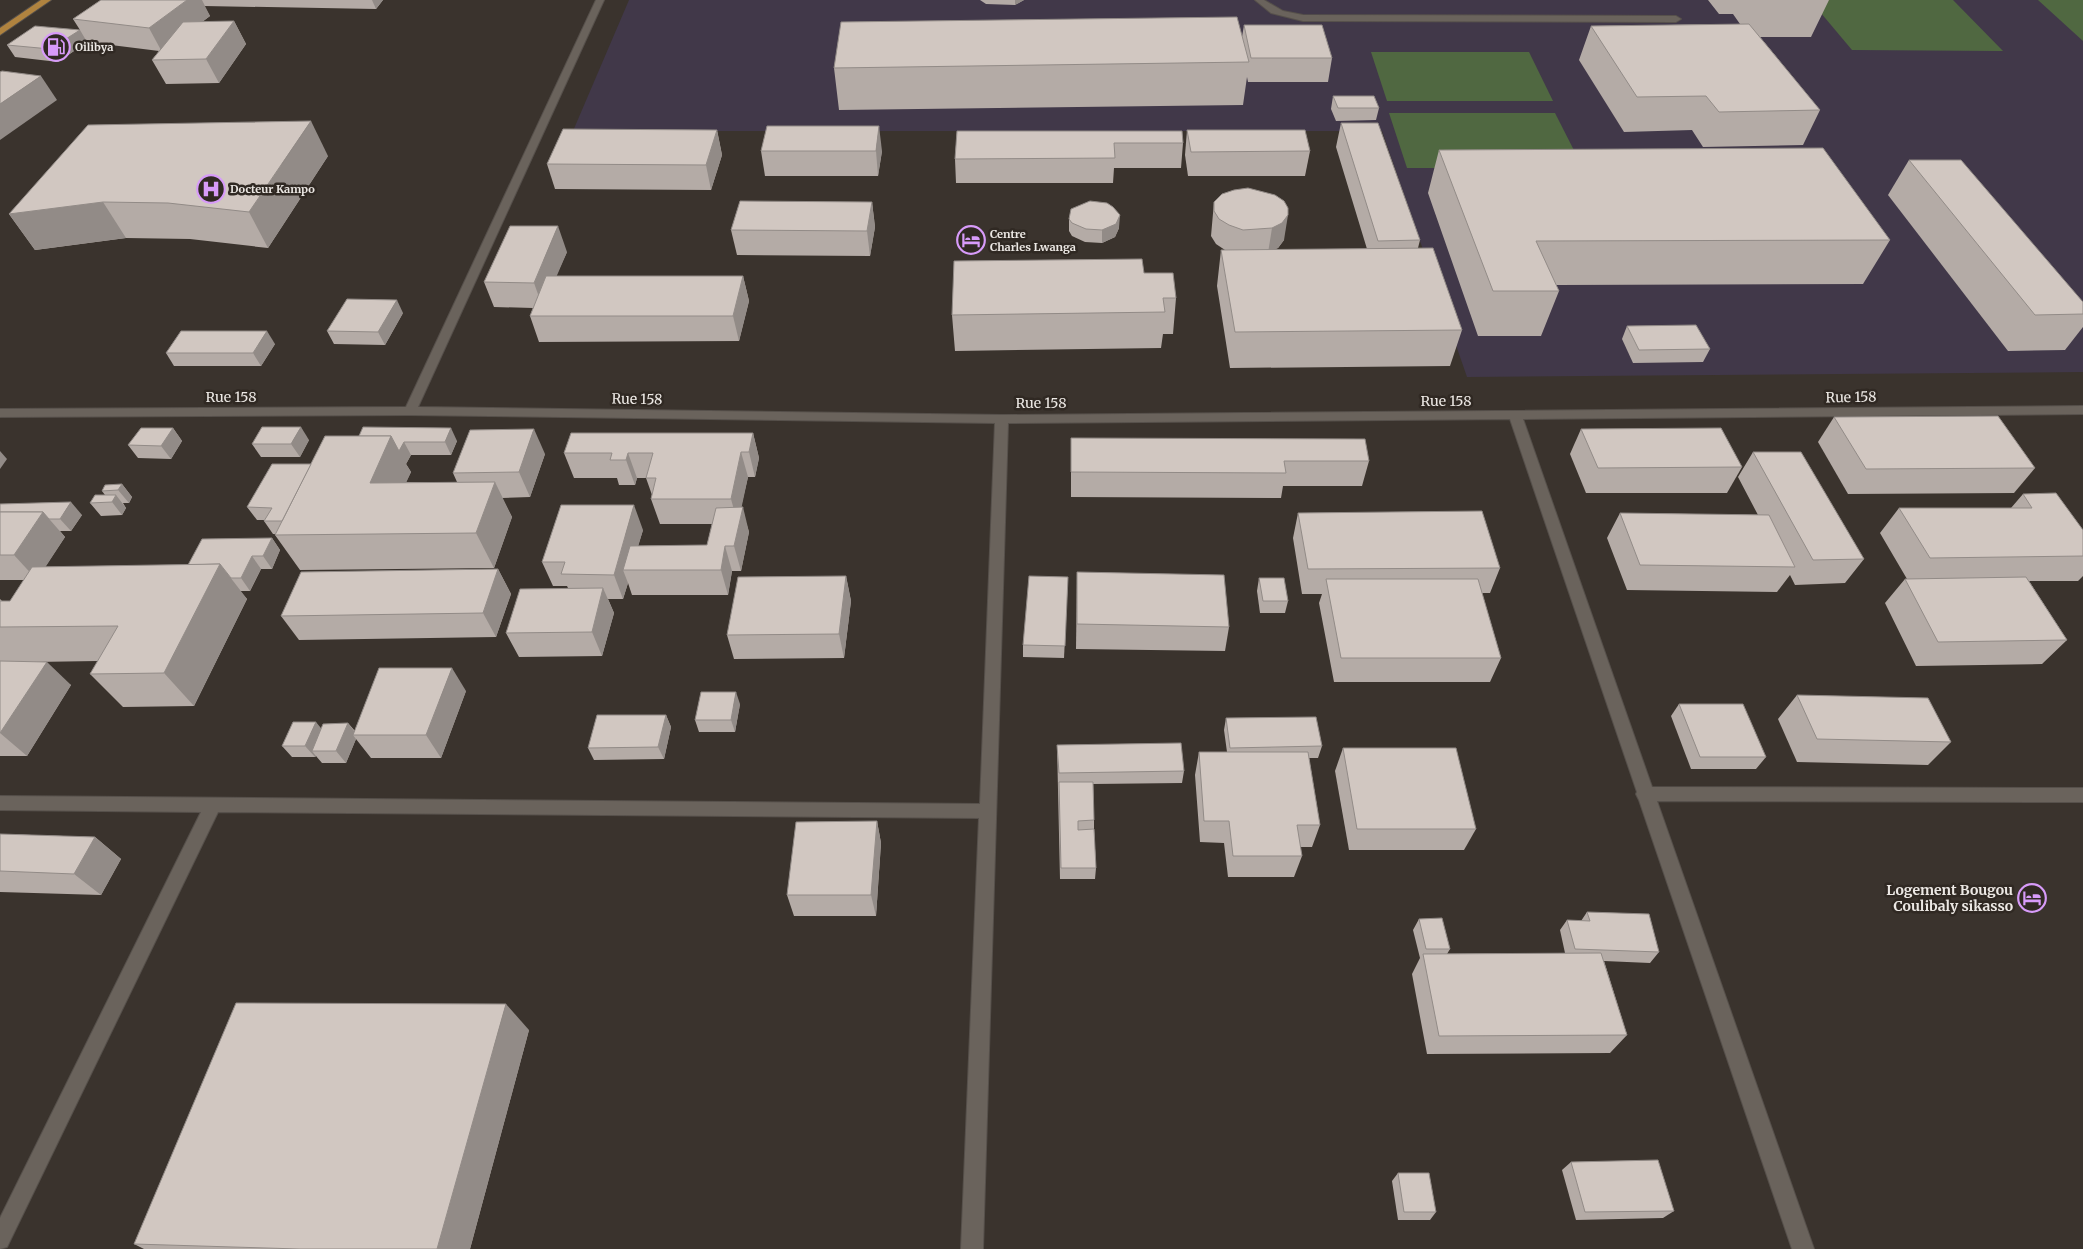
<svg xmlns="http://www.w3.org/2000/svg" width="2083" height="1249" font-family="Merriweather,serif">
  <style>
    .education { fill: #413849 }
    .green { fill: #506841 }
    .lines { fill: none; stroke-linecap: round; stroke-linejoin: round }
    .minor-casing { stroke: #56504b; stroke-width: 2 }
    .major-casing { stroke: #56504b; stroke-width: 2 }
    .minor { fill: #6a635c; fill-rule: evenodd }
    .major { fill: #b0833f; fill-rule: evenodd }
    .wall { fill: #b4aba6 }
    .shaded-wall { fill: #928b87 }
    .building { fill: #d1c7c1; stroke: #928b87 }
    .labels { text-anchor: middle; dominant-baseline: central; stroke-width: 5; stroke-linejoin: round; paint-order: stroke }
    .far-poi-label { font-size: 11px; font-weight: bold; fill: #ece8e4; stroke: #302923; text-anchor: start }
    .street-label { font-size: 14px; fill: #ece8e4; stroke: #302923 }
    .poi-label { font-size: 14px; font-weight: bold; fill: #ece8e4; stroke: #302923; text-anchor: end }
  </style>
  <rect width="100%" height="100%" fill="#3a332d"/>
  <!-- education -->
  <path class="education" d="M629,0h1454v372l-616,5 -85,-246h-809z"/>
  <!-- green -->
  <g class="green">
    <path d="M1810,0h143l50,51 -151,-1z"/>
    <path d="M2038,0h45v41z"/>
    <path d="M1371,52h158l24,49h-166z"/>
    <path d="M1389,113h166l28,55h-176z"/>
  </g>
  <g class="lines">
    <defs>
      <g id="minor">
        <path d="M596,0h8l-186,407 584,8 1081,-9v8l-560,5 129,368 431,1v14l-426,-1 157,448h-22l-153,-449 -3,-6 1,-2 -127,-373 -502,4 -25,826h-22l18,-431 -761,-6 -211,435 -7,2v-31l201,-406 -201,-2v-14l980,8 15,-381 -585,-8 -410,2v-8l406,-2z"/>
        <path d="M1255,0h9l19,11 20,4 373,1 5,3 -5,3 -373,-1 -32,-8z"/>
      </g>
      <path id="major" d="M41,0h10l-51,35v-7z"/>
    </defs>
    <!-- minor casing -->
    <use href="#minor" class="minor-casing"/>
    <!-- major casing -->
    <use href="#major" class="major-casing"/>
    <!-- minor -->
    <use href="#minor" class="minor"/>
    <!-- major -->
    <use href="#major" class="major"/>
  </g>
  <!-- wall -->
  <g class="wall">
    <path d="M101,0h282l-7,9 -172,-3 6,10 -8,6 32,-1 12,23 -27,39 -53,1 -14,-24 7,-9 -72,-9 -29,20 -43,-5 -8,-12 73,-15 -7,-11z"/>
    <path d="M980,0h44l-9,5 -29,-1z"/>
    <path d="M1708,0h121l-18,37h-51l60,73 -17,35 -100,2 -11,-17 -68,2 -45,-72 12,-34 149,-2 -7,-10h-14z"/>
    <path d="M1244,25l88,33 -4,24h-80l-1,-5 -4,28 -404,5 -5,-42 408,-31z"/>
    <path d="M1333,96l46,12 -3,12 -40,1 -5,-12z"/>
    <path d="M1341,123l79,117 -2,8 44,82 -12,36 -220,2 -13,-82 4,-36h4l-9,-6 -5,-8 3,-34 61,-7 9,45 -6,8 -3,1h92l-31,-102z"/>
    <path d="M717,130l5,25 -11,35 -156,-1 -8,-25z"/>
    <path d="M1187,130l123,21 -5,25h-117l-3,-21z"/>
    <path d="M957,131l226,12 -2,25h-67l-1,15h-157l-1,-24z"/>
    <path d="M1439,150l451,90 -27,44 -307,1 3,6 -18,45h-63l-50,-143z"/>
    <path d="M761,151h121l-4,25h-113z"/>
    <path d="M328,156l-60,92 -78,-9 -64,-1 -91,12 -26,-36z"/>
    <path d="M1909,160l174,142v25l-18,23 -57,1 -120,-156z"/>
    <path d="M872,202l3,25 -5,29 -133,-1 -6,-25z"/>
    <path d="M1069,219l50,9 -4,9 -13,6 -17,-1 -13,-6 -3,-5z"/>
    <path d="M567,252l-11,24h187l6,25 -10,40 -200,1 -9,-26 3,-8 -39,-1 -10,-25z"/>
    <path d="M1144,273l32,25 -3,36h-10l-2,14 -206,3 -3,-36z"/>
    <path d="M403,313l-18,32 -51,-1 -7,-13z"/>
    <path d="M1627,326l83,23 -7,13 -70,1 -11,-24z"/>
    <path d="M275,344l-14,22h-87l-8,-13z"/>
    <path d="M1834,417l201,51 -21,25 -166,1 -30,-52z"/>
    <path d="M173,428l9,13 -11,18 -33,-1 -10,-13z"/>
    <path d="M1581,429l161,38 -15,26h-141l-16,-39z"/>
    <path d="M753,433l6,25 -4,19h-7l-7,30 8,25 -8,39h-9l-4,24h-96l-4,-12 -5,16h-15l6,14 -12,43 -83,1 -13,-24 62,-45 -1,-2h-14l-11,-24 101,-32 -5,16 69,-1 5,-21h-52l-9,-25 1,-4 -6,-17h-9l-2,7h-16l-2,-7h-43l-10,-25z"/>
    <path d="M325,436l132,5 -6,14h-40l-5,9 5,8 -5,10h51l-4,-9 92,-19 -15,43 -28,1 10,19 -18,51 -194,2 -25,-35 1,-1h-3l-9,-13v-1h-7l-10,-13 64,-43z"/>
    <path d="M1071,438l298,23 -7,25h-79l-2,12 -210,-1z"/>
    <path d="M309,440l-9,17h-39l-9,-13z"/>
    <path d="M1753,452l111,107 -19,24 -50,2 -5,-10 -13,17 -150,-2 -20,-52 13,-25 138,2 -20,-38z"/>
    <path d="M122,484l10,13 -3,6h-6l3,5 -4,7 -21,1 -11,-13 15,-8 -3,-4z"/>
    <path d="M2023,494l60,36v46l-5,5h-49l38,59 -25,24 -126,2 -31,-63 20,-24h2l-27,-46 19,-25h112z"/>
    <path d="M0,504l82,11 -11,16h-11l5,6 -20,30 143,-2 84,-27 8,12 -8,19h-11l-11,22h-10l7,8 -53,107 -71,1 -33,-33 8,-13 -64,1 37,23 -44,71h-27v-157l2,2h8l14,-21h-24z"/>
    <path d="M1298,513l202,55 -10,25h-8l19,65 -11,24h-156l-15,-79 3,-9h-20l-9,-56z"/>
    <path d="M498,569l13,25 -15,43 -197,3 -18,-24z"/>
    <path d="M1077,572l152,55 -4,24 -149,-2z"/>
    <path d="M846,576l5,25 -7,57 -110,1 -7,-24z"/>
    <path d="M1068,577l-4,81 -41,-1v-12z"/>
    <path d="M1259,578l29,23 -3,12h-25l-3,-22z"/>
    <path d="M466,691l-25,67h-70l-15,-19 -10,24h-24l-6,-7 -1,1h-23l-10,-11 40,-17 26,-6 7,8z"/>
    <path d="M1797,695l154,47 -23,23 -131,-3 -19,-43z"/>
    <path d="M740,704l-5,28h-36l-4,-12z"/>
    <path d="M1679,704l87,53 -10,12h-65l-20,-53z"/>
    <path d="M666,715l5,12 -7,32 -70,1 -6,-12z"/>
    <path d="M1226,718l96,28 -4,12h-9l11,67 -8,22h-12l2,9 -8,21h-66l-4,-34 -24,-1 -5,-67 4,-23h28l-3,-22z"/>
    <path d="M1057,745l127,26 -2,12 -89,1 1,36v9l2,39 -1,11h-35z"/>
    <path d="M1343,748l133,81 -12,21h-115l-14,-79z"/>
    <path d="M877,821l4,22 -5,73h-82l-7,-21z"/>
    <path d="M0,834l95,3 26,22 -20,36 -101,-3z"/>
    <path d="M1587,912l72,40 -9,11 -46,-2 23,74 -17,18 -183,1 -15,-80 8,-16 -7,-28 6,-11 31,30 -3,5 118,-1 -5,-23 7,-10 14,1z"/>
    <path d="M529,1030l-59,219h-326l-10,-5z"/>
    <path d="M1571,1162l103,49 -11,7 -87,2 -14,-50z"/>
    <path d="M1398,1173l38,39 -6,8h-32l-6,-39z"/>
  </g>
  <!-- shaded-wall -->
  <g class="shaded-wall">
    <path d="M187,0h15l8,16 -48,36 -13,-24z"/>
    <path d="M372,0h11l-7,9z"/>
    <path d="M1015,0h9l-9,5z"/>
    <path d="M234,21l12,23 -27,39 -13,-24z"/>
    <path d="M80,30l7,12 -29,20 -8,-13z"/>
    <path d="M41,76l16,24 -57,40v-36z"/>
    <path d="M311,121l17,35 -60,92 -19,-36z"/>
    <path d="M879,126l3,25 -4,25 -2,-25z"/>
    <path d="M717,130l5,25 -11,35 -5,-25z"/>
    <path d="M103,202l23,36 -91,12 -26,-36z"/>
    <path d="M872,202l3,25 -5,29 -3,-25z"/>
    <path d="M1120,215l-1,13 -4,9 -13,6v-13z"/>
    <path d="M1288,215l-4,25 -6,8 -10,5 4,-25z"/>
    <path d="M558,226l9,26 -24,56 -9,-25z"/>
    <path d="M743,276l6,25 -10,40 -6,-25z"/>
    <path d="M397,300l6,13 -18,32 -7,-13z"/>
    <path d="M267,331l8,13 -14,22 -8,-13z"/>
    <path d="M301,427l8,13 -9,17 -9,-13z"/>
    <path d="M173,428l9,13 -11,18 -10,-13z"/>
    <path d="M451,428l6,13 -6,14 -6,-13z"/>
    <path d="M534,429l11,25 -15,43 -11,-25z"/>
    <path d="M753,433l6,25 -4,19 -6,-25z"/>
    <path d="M391,436l13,6 7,13 -5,9 5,8 -21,46 -20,-35z"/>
    <path d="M0,451l7,8 -7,10z"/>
    <path d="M741,452l7,25 -10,47 -7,-25z"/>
    <path d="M628,453l9,25 -2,7 -9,-25z"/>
    <path d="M495,482l17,35 -18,51 -18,-35z"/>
    <path d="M122,484l10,13 -3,6 -11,-13z"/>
    <path d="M116,495l10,13 -4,7 -10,-13z"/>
    <path d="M71,502l11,13 -11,16 -11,-12z"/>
    <path d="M634,505l9,25 -12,40h-8l5,13 -5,16 -9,-24z"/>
    <path d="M743,507l6,25 -8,39 -7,-25z"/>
    <path d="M43,512l22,25 -28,43 -23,-25z"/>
    <path d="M272,538l8,12 -8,19 -9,-13z"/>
    <path d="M725,546l7,25 -4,24 -7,-25z"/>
    <path d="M252,556l9,13 -11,22 -9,-13z"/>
    <path d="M220,564l27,35 -53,107 -30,-33z"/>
    <path d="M498,569l13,25 -15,43 -13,-24z"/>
    <path d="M846,576l5,25 -7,57 -5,-24z"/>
    <path d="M603,588l11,25 -12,43 -10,-24z"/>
    <path d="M47,662l24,23 -44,71 -27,-23z"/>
    <path d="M452,668l14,23 -25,67 -15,-23z"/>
    <path d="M736,692l4,12 -5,28 -4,-12z"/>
    <path d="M666,715l5,12 -7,32 -6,-12z"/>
    <path d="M316,722l9,11 -13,18 4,5 -1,1 -10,-11z"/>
    <path d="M348,723l9,12h-4l3,4 -10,24 -10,-12z"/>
    <path d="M877,821l4,22 -5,73 -5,-21z"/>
    <path d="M95,837l26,22 -20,36 -27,-21z"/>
    <path d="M506,1004l23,26 -59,219h-33z"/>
  </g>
  <!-- building -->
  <g class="building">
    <path d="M101,0h86l-38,28 -76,-9z"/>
    <path d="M1237,17l12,45 -415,6 7,-46z"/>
    <path d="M234,21l-28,38 -54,1 31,-38z"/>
    <path d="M1749,24l71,86 -101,2 -13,-16 -69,1 -46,-71z"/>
    <path d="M1244,25h78l10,33h-81z"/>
    <path d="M35,26l45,4 -30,19 -43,-4z"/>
    <path d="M2,71l39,5 -41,28v-32z"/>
    <path d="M1333,96h41l5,12h-41z"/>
    <path d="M311,121l-62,91 -81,-9 -65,-1 -94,12 79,-89z"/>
    <path d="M1341,123h37l42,117 -42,1z"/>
    <path d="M767,126h112l-3,25h-115z"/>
    <path d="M563,129l154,1 -11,35 -159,-1z"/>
    <path d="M1187,130h118l5,21 -119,1z"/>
    <path d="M957,131h225l1,12h-69l1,15 -160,1z"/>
    <path d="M1823,148l67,92 -354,1 23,50h-66l-54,-141z"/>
    <path d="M1909,160h52l122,142v12l-48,1z"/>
    <path d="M1248,188l27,7 9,6 4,7v7l-6,8 -10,5 -29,2 -14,-5 -10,-6 -5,-8v-9l8,-8 12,-4z"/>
    <path d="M740,201l132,1 -5,29 -136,-1z"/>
    <path d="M1090,201l17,2 6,4 7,8 -4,9 -14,6 -16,-1 -14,-6 -3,-4 2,-10z"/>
    <path d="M510,226h48l-24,57 -50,-1z"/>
    <path d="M1433,248l29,82 -227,2 -14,-82z"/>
    <path d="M1142,259l2,14h29l3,25h-13l2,14 -213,3 2,-54z"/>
    <path d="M546,276h197l-10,40h-203z"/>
    <path d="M347,299l50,1 -19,32 -51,-1z"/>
    <path d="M1696,325l14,24 -71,1 -12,-24z"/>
    <path d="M181,331h86l-14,22h-87z"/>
    <path d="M1998,416l37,52 -169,1 -32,-52z"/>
    <path d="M262,427h39l-10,17h-39z"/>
    <path d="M363,427l88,1 -6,14h-41l-5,9 -8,-15h-32z"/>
    <path d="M141,428h32l-12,18 -33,-1z"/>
    <path d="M1721,428l21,39 -144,1 -17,-39z"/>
    <path d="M534,429l-15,43 -66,1 17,-43z"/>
    <path d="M571,433h182l-4,19h-8l-10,47h-80l5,-21h-10l7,-25h-25l-2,7h-16l2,-7h-48z"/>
    <path d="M325,436h66l-21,47 125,-1 -19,51 -201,2z"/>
    <path d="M1071,438l294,1 4,22h-85l2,12 -215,-1z"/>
    <path d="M1753,452h48l63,107 -51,1z"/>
    <path d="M272,464h39l-29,57h-18l8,-13 -25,-1z"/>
    <path d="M122,484l-4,6 -16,1 3,-6z"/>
    <path d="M2056,493l27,37v26l-153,2 -31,-50h133l-9,-14z"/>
    <path d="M95,495h21l-4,7 -22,1z"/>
    <path d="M71,502l-11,17h-11l-6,-7h-43v-8z"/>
    <path d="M561,505h73l-20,70 -53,-1 4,-12h-23z"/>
    <path d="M743,507l-9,39h-9l-4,24h-98l7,-24 77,-1 9,-37z"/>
    <path d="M1482,511l18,57 -192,1 -10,-56z"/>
    <path d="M0,512h43l-29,43h-14z"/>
    <path d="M1620,513l149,2 26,52 -155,-2z"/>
    <path d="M272,538l-9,18h-11l-11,22h-10l-11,-14 -32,1 14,-26z"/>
    <path d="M220,564l-56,109 -74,1 28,-48 -118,1v-26h10l22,-34z"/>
    <path d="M498,569l-15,44 -202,3 20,-44z"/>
    <path d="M1077,572l147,3 5,52 -152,-3z"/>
    <path d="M846,576l-7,58 -112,1 11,-58z"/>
    <path d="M1029,576l39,1 -3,69 -42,-1z"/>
    <path d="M2026,577l41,63 -129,2 -33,-63z"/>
    <path d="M1259,578h25l4,23h-25z"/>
    <path d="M1326,579h152l23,79h-160z"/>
    <path d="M603,588l-11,44 -86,1 14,-44z"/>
    <path d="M0,661l47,1 -47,71z"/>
    <path d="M379,668h73l-26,67h-73z"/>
    <path d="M701,692h35l-5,28h-36z"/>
    <path d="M1797,695l131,3 23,44 -134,-3z"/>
    <path d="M1679,704h64l23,53h-66z"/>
    <path d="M597,715h69l-8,32 -70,1z"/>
    <path d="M1316,717l6,29 -92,2 -4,-30z"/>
    <path d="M293,722h23l-11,24h-23z"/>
    <path d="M348,723l-12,28h-24l11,-27z"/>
    <path d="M1181,743l3,28 -125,2 -2,-28z"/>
    <path d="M1343,748h113l20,81h-119z"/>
    <path d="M1199,752h109l12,73h-23l5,31h-69l-4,-35h-25z"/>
    <path d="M1059,782h34l1,38 -16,1v9l16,-1 2,39h-35z"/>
    <path d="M877,821l-6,74h-84l9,-73z"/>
    <path d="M0,834l95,3 -21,37 -74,-3z"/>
    <path d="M1587,912l62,2 10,38 -84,-3 -8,-29 23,1z"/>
    <path d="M1442,918l8,31h-24l-7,-30z"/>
    <path d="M1601,953l26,82 -188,1 -16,-82z"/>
    <path d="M236,1003l270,1 -69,245h-138l-165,-5z"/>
    <path d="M1658,1160l16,51 -89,1 -14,-50z"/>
    <path d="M1398,1173h31l7,39h-32z"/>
  </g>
  <!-- icons -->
  <defs>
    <symbol id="fuel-ring" viewBox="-11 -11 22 22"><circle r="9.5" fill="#302923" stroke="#d79bf9" stroke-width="1.5"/><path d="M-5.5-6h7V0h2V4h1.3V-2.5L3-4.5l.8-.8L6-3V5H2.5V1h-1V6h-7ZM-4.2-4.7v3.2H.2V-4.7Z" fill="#d79bf9"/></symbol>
    <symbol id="hospital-ring" viewBox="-11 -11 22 22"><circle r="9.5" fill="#302923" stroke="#d79bf9" stroke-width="1.5"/><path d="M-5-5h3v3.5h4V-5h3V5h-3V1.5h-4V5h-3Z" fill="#d79bf9"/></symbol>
    <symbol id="hotel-ring" viewBox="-11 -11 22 22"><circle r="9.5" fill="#302923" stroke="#d79bf9" stroke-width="1.5"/><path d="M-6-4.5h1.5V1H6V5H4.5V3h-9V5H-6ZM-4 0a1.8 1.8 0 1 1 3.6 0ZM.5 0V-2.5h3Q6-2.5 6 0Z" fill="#d79bf9"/></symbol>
  </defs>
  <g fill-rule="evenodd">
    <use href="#fuel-ring" x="40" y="31" width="32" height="32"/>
    <use href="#hospital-ring" x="195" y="173" width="32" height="32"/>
    <use href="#hotel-ring" x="955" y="224" width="32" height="32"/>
    <use href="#hotel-ring" x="2016" y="882" width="32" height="32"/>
  </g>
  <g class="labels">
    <!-- far-poi labels -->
    <g class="far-poi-label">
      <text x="75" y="47">Oilibya</text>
      <text x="230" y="189">Docteur Kampo</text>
      <text x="990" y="234">Centre<tspan x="990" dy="13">Charles Lwanga</tspan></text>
    </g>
    <!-- street labels -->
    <g class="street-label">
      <text x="231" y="397">Rue 158</text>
      <text transform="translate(1851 397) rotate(-1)">Rue 158</text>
      <text transform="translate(637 399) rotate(1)">Rue 158</text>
      <text x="1446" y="401">Rue 158</text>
      <text x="1041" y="403">Rue 158</text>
    </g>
    <!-- poi labels -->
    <g class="poi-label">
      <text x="2013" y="890">Logement Bougou<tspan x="2013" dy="16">Coulibaly sikasso</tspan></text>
    </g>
  </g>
</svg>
